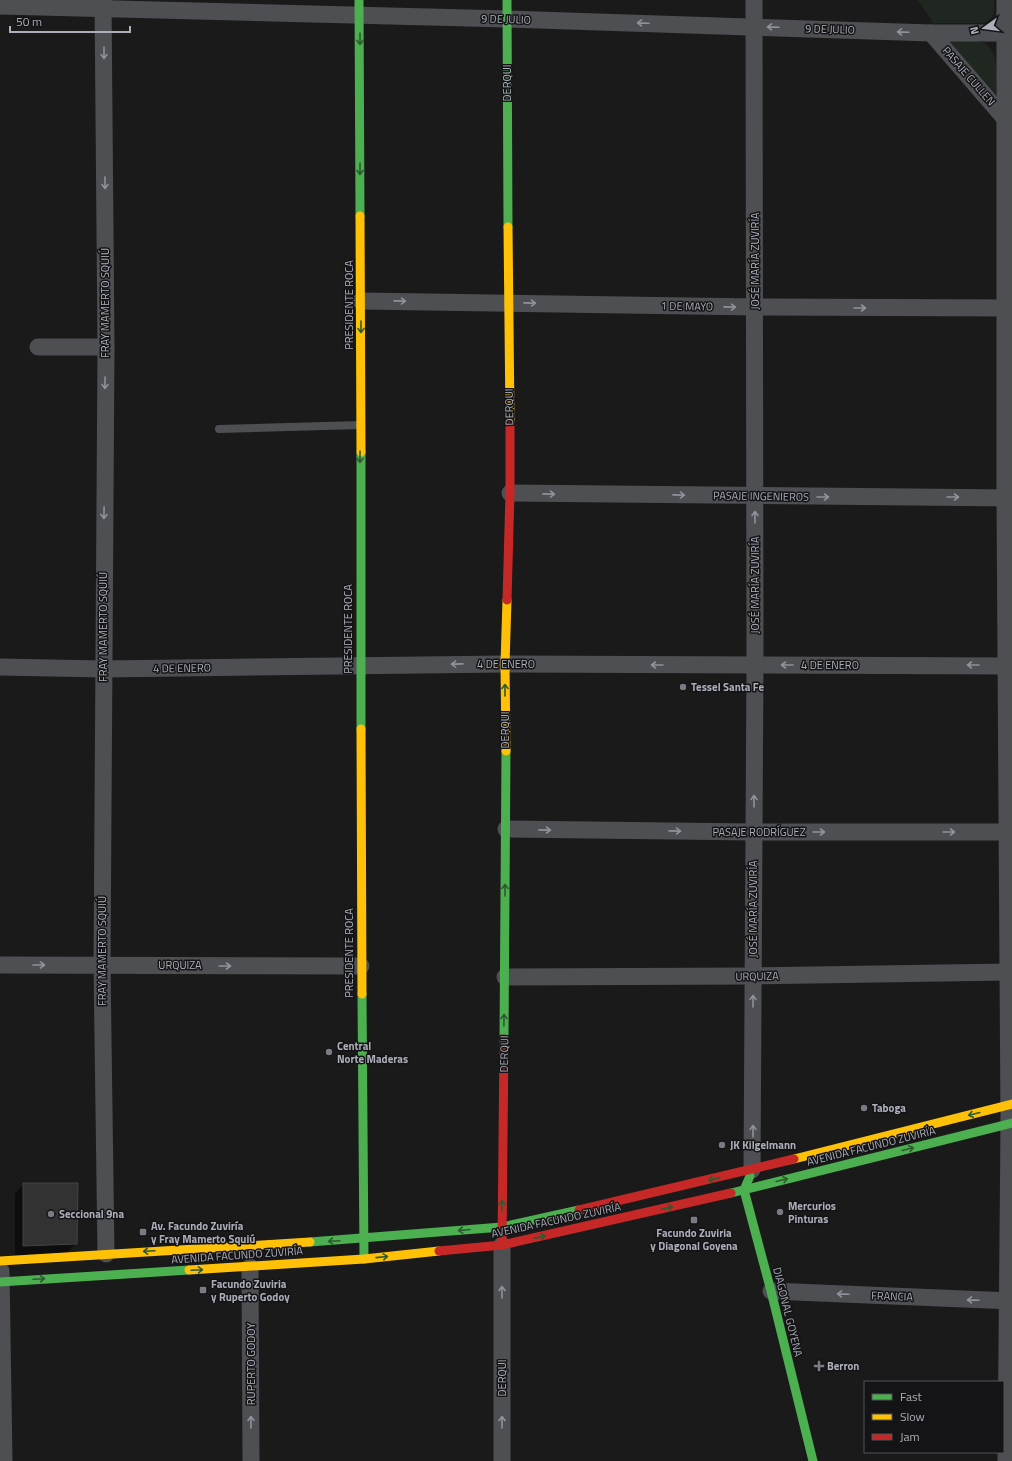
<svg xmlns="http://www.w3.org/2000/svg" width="1012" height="1461" font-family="'Titillium Web',sans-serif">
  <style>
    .green { fill: #202721 }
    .shadow { fill: #0007 }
    .building { fill: #323232; stroke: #424346 }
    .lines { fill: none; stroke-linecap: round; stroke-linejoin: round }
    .lane { stroke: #4e4f53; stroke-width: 8 }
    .street { stroke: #4e4f53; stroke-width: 17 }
    .fast { stroke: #4caf50; stroke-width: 9 }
    .slow { stroke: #ffc107; stroke-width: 9 }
    .jam { stroke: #c62828; stroke-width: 9 }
    .oneway { stroke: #90929b }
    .oneway2 { stroke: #2d5a30 }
    .poi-dot { fill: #797b82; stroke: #141416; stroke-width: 1.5 }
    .labels { text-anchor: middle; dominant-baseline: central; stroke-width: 3; stroke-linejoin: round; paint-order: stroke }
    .street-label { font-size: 11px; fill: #acafba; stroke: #141416 }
    .poi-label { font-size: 11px; font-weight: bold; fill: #acafba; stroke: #141416; text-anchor: start }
  </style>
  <rect width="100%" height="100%" fill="#1a1a1a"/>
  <!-- green -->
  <g class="green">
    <path d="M918,0h76c0,13 1,20 -13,23h-48z"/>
    <path d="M948,41c10,0 21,-1 31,0 22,5 17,38 17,55z"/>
  </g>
  <!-- shadow -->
  <path class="shadow" d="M24,1184l52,59 -9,10 -52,2v-62z"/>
  <!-- building -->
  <path class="building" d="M23,1183h55l-1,61 -54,2z"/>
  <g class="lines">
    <!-- lane -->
    <path class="lane" d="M219,429l141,-4"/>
    <!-- street -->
    <g class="street">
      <path d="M103,0l3,347 -4,618 4,289"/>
      <path d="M1005,0v498l4,626 -3,337"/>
      <path d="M0,6l507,13 424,14h81"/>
      <path d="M931,33l75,87"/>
      <path d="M361,301l395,6 256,1"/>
      <path d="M38,347h68"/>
      <path d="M510,493l502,5"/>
      <path d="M0,667l103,2 402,-5 507,2"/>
      <path d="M506,829l248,3h258"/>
      <path d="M0,965l361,1"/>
      <path d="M505,977l248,-1 256,-4"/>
      <path d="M752,1170l3,-505 -1,-665"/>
      <path d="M250,1267l1,194"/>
      <path d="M1,1271l3,190"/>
      <path d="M771,1291l241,10"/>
      <path d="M502,1461v-216"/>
    </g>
    <!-- fast -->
    <g class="fast">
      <path d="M359,0l1,216"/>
      <path d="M507,0l1,227"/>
      <path d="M361,452v277"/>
      <path d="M362,994l2,265"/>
      <path d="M504,1039l2,-288"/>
      <path d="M750,1176l-6,14 27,101 42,170"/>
      <path d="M731,1193l281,-70"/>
      <path d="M310,1242l192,-15 77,-17"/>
      <path d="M0,1282l189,-12"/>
    </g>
    <!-- slow -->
    <g class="slow">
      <path d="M360,216l1,236"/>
      <path d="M508,227l2,194"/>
      <path d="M361,729l1,265"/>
      <path d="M506,751l-1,-87 2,-64"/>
      <path d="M794,1159l218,-55"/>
      <path d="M0,1261l310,-19"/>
      <path d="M189,1270l175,-11 75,-8"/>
    </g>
    <!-- jam -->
    <g class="jam">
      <path d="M507,600l3,-107v-72"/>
      <path d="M579,1210l215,-51"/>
      <path d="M502,1245l2,-206"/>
      <path d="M439,1251l63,-6 229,-52"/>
    </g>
  </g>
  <!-- one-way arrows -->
  <defs><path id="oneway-shaft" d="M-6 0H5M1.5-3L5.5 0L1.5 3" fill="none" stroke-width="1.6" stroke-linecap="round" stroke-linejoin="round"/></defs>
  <g class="oneway">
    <use href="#oneway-shaft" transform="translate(643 23) rotate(-178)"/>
    <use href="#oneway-shaft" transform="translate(773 27) rotate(-178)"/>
    <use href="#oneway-shaft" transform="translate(903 32) rotate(-178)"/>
    <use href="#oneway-shaft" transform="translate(104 53) rotate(90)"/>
    <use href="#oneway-shaft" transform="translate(105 183) rotate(90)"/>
    <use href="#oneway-shaft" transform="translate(400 301) rotate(1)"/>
    <use href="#oneway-shaft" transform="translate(530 303) rotate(1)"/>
    <use href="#oneway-shaft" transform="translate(730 307) rotate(1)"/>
    <use href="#oneway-shaft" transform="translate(860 308)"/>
    <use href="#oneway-shaft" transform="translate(105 383) rotate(91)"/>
    <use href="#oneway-shaft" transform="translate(549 494) rotate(1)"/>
    <use href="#oneway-shaft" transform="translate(679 495) rotate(1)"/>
    <use href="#oneway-shaft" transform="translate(823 497)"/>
    <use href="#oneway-shaft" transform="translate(953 497)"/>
    <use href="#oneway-shaft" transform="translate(104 513) rotate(91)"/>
    <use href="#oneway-shaft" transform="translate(755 517) rotate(-90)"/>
    <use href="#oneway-shaft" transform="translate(457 664) rotate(179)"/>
    <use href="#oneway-shaft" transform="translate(657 665) rotate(-180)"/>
    <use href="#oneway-shaft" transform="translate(787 665) rotate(-180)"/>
    <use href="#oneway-shaft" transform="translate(973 665) rotate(-180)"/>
    <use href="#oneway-shaft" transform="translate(754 801) rotate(-90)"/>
    <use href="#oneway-shaft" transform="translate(545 830) rotate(1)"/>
    <use href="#oneway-shaft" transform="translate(675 831) rotate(1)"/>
    <use href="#oneway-shaft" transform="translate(819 832)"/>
    <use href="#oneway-shaft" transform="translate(949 832)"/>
    <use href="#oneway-shaft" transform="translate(39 965)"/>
    <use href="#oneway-shaft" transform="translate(225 966)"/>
    <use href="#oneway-shaft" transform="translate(753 1001) rotate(-90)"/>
    <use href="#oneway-shaft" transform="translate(753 1131) rotate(-90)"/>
    <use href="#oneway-shaft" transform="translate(502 1292) rotate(-90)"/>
    <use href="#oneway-shaft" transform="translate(843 1294) rotate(-178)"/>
    <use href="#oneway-shaft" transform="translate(973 1300) rotate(-178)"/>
    <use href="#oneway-shaft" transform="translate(251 1422) rotate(-90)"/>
    <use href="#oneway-shaft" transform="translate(502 1422) rotate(-90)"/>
  </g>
  <g class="oneway2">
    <use href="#oneway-shaft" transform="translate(360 39) rotate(90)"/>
    <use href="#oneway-shaft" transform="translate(360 169) rotate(90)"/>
    <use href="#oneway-shaft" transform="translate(361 327) rotate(90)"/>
    <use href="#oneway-shaft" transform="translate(360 457) rotate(90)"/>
    <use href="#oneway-shaft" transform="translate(505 690) rotate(-90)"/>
    <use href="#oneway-shaft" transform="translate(505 890) rotate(-90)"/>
    <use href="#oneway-shaft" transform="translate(504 1020) rotate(-89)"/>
    <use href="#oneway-shaft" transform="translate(974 1114) rotate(166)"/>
    <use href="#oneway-shaft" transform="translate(908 1149) rotate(-14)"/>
    <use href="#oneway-shaft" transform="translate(714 1179) rotate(167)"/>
    <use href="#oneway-shaft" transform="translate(782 1180) rotate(-14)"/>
    <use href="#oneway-shaft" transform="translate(502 1206) rotate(-89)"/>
    <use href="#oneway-shaft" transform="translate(667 1208) rotate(-13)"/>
    <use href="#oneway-shaft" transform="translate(464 1230) rotate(175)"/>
    <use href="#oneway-shaft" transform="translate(540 1237) rotate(-13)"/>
    <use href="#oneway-shaft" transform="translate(334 1241) rotate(177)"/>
    <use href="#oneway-shaft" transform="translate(149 1251) rotate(177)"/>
    <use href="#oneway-shaft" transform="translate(382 1257) rotate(-6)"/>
    <use href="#oneway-shaft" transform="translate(197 1270) rotate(-3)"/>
    <use href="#oneway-shaft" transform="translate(39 1279) rotate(-3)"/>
  </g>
  <!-- markers -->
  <g class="poi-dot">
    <circle cx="683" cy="687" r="4"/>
    <circle cx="329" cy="1052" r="4"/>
    <circle cx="864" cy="1108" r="4"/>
    <circle cx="722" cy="1145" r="4"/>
    <circle cx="780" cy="1212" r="4"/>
    <circle cx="51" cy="1214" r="4"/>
    <rect x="690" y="1216" width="8" height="8" rx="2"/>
    <rect x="139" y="1228" width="8" height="8" rx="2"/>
    <rect x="199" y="1286" width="8" height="8" rx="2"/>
    <path d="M817 1360h4v4h4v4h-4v4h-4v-4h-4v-4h4z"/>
  </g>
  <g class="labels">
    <!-- street labels -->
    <g class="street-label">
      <text transform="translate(506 19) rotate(2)">9 DE JULIO</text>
      <text transform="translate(830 29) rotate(2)">9 DE JULIO</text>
      <text transform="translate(969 76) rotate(49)">PASAJE CULLEN</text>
      <text transform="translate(507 83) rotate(-90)">DERQUI</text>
      <text transform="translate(755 261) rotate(-90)">JOSÉ MARÍA ZUVIRÍA</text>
      <text transform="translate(105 303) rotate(-90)">FRAY MAMERTO SQUIÚ</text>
      <text transform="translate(349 305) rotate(-90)">PRESIDENTE ROCA</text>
      <text transform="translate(687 306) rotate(1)">1 DE MAYO</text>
      <text transform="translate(509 407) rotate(-91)">DERQUI</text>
      <text transform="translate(761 496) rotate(1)">PASAJE INGENIEROS</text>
      <text transform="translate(755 585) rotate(-90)">JOSÉ MARÍA ZUVIRÍA</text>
      <text transform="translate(103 627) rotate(-90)">FRAY MAMERTO SQUIÚ</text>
      <text transform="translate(348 629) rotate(-90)">PRESIDENTE ROCA</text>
      <text x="506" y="664">4 DE ENERO</text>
      <text x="830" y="665">4 DE ENERO</text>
      <text transform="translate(182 668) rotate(-1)">4 DE ENERO</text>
      <text transform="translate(505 730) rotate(-90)">DERQUI</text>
      <text x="759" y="832">PASAJE RODRÍGUEZ</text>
      <text transform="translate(753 909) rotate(-90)">JOSÉ MARÍA ZUVIRÍA</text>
      <text transform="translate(102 951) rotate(-90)">FRAY MAMERTO SQUIÚ</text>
      <text transform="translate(349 953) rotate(-90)">PRESIDENTE ROCA</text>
      <text x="180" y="965">URQUIZA</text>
      <text transform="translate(757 976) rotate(-1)">URQUIZA</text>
      <text transform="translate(504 1054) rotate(-89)">DERQUI</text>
      <text transform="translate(871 1146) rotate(-14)">AVENIDA FACUNDO ZUVIRÍA</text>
      <text transform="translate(556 1220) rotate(-12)">AVENIDA FACUNDO ZUVIRÍA</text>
      <text transform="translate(237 1255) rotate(-4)">AVENIDA FACUNDO ZUVIRÍA</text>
      <text transform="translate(892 1296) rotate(2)">FRANCIA</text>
      <text transform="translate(788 1312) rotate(76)">DIAGONAL GOYENA</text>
      <text transform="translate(251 1364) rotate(-90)">RUPERTO GODOY</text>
      <text transform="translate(502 1378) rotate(-90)">DERQUI</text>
    </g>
    <!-- poi labels -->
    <g class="poi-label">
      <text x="691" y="687">Tessel Santa Fe</text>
      <text x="337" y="1046">Central<tspan x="337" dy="13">Norte Maderas</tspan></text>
      <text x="872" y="1108">Taboga</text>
      <text x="730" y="1145">JK Kilgelmann</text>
      <text x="788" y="1206">Mercurios<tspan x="788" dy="13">Pinturas</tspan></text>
      <text x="59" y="1214">Seccional 9na</text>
      <text x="151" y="1226">Av. Facundo Zuviría<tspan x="151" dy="13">y Fray Mamerto Squiú</tspan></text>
      <text x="694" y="1233" text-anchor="middle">Facundo Zuviria<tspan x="694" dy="13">y Diagonal Goyena</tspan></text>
      <text x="211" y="1284">Facundo Zuviria<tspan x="211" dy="13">y Ruperto Godoy</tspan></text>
      <text x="827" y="1366">Berron</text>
    </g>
  </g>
  <!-- legend -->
  <rect x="864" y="1381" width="140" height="72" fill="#141416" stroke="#515258"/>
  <rect x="872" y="1394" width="20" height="6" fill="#4caf50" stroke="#515258"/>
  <text x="900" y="1401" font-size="12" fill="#acafba">Fast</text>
  <rect x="872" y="1414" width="20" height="6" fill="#ffc107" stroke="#515258"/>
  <text x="900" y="1421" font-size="12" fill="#acafba">Slow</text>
  <rect x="872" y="1434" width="20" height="6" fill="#c62828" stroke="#515258"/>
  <text x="900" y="1441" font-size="12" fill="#acafba">Jam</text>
  <!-- north arrow -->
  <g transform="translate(984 28) rotate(256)" stroke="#141416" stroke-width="3" paint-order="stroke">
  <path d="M0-3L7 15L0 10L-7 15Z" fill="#acafba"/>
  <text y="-6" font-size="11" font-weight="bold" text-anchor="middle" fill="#acafba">N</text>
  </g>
  <!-- scale -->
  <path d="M10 26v6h120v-6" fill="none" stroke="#acafba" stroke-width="2"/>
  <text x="16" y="26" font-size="12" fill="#acafba" stroke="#141416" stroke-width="3" paint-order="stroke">50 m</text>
</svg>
